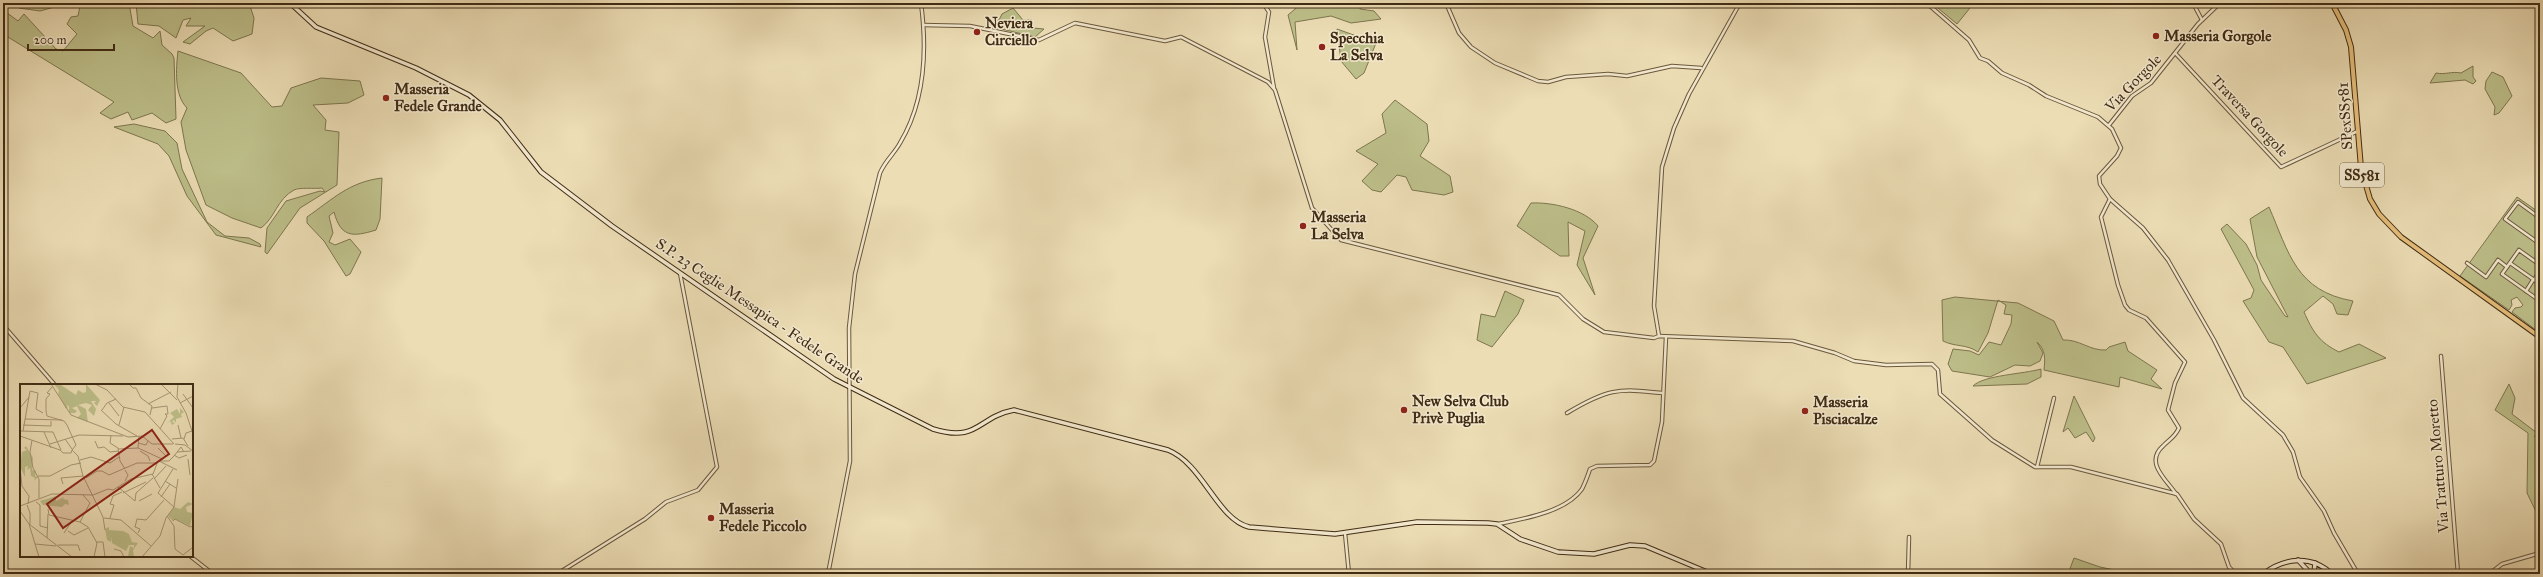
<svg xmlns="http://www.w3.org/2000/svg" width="2543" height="577" font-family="'IM FELL Great Primer',serif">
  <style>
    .green { fill: #bdbf8a; stroke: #7e764f }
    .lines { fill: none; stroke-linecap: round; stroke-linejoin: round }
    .street-casing { stroke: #6b583c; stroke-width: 4.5 }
    .secondary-casing { stroke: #402c14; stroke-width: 5.5 }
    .primary-casing { stroke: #402c14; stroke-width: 6 }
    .street { stroke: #f3e9cf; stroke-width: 2.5 }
    .secondary { stroke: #f3e9cf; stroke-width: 3.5 }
    .primary { stroke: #e6be7a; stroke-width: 4 }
    .poi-dot { fill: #8f2418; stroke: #f3e9cf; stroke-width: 1.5 }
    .labels { text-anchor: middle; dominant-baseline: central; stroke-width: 3; stroke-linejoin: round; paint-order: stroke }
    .shield { fill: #f3e9cf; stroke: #76654c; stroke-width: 1 }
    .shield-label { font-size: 14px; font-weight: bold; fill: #402c14 }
    .poi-label { font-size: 15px; font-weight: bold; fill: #402c14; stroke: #f3e9cf; text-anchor: start }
    .street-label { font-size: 15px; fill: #402c14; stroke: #f3e9cf }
    .inset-road { fill: none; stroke: #a79675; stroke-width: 1 }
    .view { fill: #8f2418; fill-opacity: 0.15; stroke: #8f2418; stroke-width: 2 }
    .inset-edge { fill: none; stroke: #402c14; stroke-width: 2 }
  </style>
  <rect width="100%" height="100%" fill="#ecddb5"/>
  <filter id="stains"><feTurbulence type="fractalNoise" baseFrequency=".005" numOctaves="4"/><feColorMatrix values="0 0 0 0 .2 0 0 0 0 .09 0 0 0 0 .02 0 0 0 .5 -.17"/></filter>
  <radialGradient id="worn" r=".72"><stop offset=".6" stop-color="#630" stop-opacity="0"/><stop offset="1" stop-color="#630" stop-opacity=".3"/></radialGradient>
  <!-- green -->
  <g class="green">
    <path d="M16,3h53l-29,8 -21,-3z"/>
    <path d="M72,3h57l4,23 20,12 7,-7 2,14 10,9 2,4 2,61 -10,4 -14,-10 -20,7 -4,-8 -17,7 -11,-6 14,-11 -111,-68v-24l15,11 6,-7 32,35 7,2 14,-17 -10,-10 4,-7 7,-1 2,-10z"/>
    <path d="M136,3h113l5,15 -2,16 -19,7 -20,-13 -7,3 -16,13 -7,-2 22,-16h-19l5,-8 -8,2 -7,18 -17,-12 -21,-2z"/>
    <path d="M1302,3h59l-1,6 14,2 7,8 -30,4 -20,-7 -36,6 2,28 -9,-35z"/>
    <path d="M1932,3h42l-17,21z"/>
    <path d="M1013,8l10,12h9l1,8 11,1 -9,8 -46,-11 2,-4 8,-2 3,-6z"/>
    <path d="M1337,29l39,14 -12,30 -8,6 -15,-18z"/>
    <path d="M178,51l63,22 31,34 10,-1 9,-18 30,-10 39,3 4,14 -16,8 -35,2 13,15 -1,10 14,2 -2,53 -37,23 -33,46 -2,-2 2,-24 19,-27 34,-10 5,1 -3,-4c-7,1 -22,-1 -28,2 -17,9 -19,28 -33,38l-29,-10 -26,-13 -20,-55 -5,-28 6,-14c-13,-13 -11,-39 -9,-57z"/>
    <path d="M2473,66v11l3,4 -3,3 -8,-4 -35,3 6,-10c9,2 16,-2 25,0z"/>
    <path d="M2492,72l11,5 9,19 -13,17 -5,2 1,-8 -10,-18 1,-8z"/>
    <path d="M1395,100l32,24 2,17 -9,15 30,20 3,16 -9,3 -32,-5 -6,-13 -9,-2 -16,17 -9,-2 -10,-9 16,-17 -22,-13 30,-18 -4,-19z"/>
    <path d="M134,124l31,7 12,12 5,26 25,53 18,14 24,2 11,6 1,3 -45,-12 -29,-39 -18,-40 -11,-12 -44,-17z"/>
    <path d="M382,178l-2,41 -4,11c-23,7 -35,8 -42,-18l-5,4 4,17 -4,9 6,3 15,-6 11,13 -11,22 -4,2 -22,-35 -17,-18v-6c26,-18 42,-35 75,-39z"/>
    <path d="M2517,197l23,16v120l-28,-21 3,-4 6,-1 2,-2 -6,-8 -6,3 1,5 -3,5 -49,-34z"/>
    <path d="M1531,203c21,-1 53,6 67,23l-15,32 12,37 -18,-30 8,-34 -17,-9 1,34h-9l-43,-30z"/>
    <path d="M2269,207c20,46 27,84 84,94l-5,14 -11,-1 -4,-10 -10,-8 -19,16c9,20 15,30 35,40l20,-8 27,14 -79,26 -24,-37 -14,-5 -26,-41 8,-3 3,-8 -33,-61 6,-5 19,20 11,21 4,15 24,36 3,1 -31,-60 -7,-38z"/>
    <path d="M1505,291l19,9 -6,14 -26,33 -15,-7 4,-26 14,3z"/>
    <path d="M1955,297l63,6 36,18 9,19c16,-1 27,11 43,10l3,-3 16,-5 3,9 29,19 -6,9 11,10 -42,-12 -1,10 -75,-17c1,-11 2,-20 -7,-28l6,11 -3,8 -10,5 -15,-1 -25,12 -38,-6 -4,-7 5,-15 17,2 9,4 10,-13 12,3 10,-21 1,-9 -8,-1 2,-9 -8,-5 -10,33 -10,19c-11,-8 -23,-5 -35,-11l-1,-41z"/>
    <path d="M2041,369v8l-14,7 -54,2c11,-11 51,-12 68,-17z"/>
    <path d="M2509,384l6,14 -3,16 25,19v3h-3l6,5v79l-13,-27 1,-60 -33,-23z"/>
    <path d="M2074,396l21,42 -2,4 -7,-10 -11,6 -7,-10 -5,4z"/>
    <path d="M2074,558l26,9 34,7h-66z"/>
  </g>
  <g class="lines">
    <defs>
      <g id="street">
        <path d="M1263,3l6,9 -4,25 9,51"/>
        <path d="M1446,3l13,30 12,14 24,16 43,18 10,1 18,-5 42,-3 19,2 45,-10 29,2"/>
        <path d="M1923,3l7,3 39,34 11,18 8,3 14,12 27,12 17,11 52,21 14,12 9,19 -4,8 -18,20 1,8 10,15 33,29 25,32 46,80 29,58 40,37 10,17 7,25 24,34 10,22 24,41"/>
        <path d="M2193,3l9,17"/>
        <path d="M923,25l47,1 69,14 36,-17 90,18 16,-4 87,45 7,8 37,118 29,32 218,55 24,24 21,13 50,6 5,-2 134,5 42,12 19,8 32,4 46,-1 6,6 2,24 52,46 43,27h36l106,27 17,25 27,25 8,23 7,7"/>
        <path d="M2176,54l105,113 77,-36"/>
        <path d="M2109,125l23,-29 19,-13 47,-59 22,-21"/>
        <path d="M2110,199l-9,18 17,68 7,20 4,5 17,8 39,44 -10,21 -7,27 11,18c-4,9 -9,11 -16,18 -19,17 4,34 13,48"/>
        <path d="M2540,218l-22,-16 -13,17 35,25"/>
        <path d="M2467,263l19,14 12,-17 9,7"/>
        <path d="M2510,263l30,21"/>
        <path d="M2540,265l-21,-15 -17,24 38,27"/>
        <path d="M2534,280l6,-9"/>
        <path d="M2526,291l7,-11"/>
        <path d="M3,325l52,60"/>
        <path d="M1659,336l-5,-30 8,-139 12,-39 15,-34 51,-91"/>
        <path d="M2441,356l17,218"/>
        <path d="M1567,413c40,-24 50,-25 95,-20"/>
        <path d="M2037,467l17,-69"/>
        <path d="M1498,524c25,-5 68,-12 84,-35 3,-6 6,-14 8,-20l7,-3 53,-1 4,-4 8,-39 4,-85"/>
        <path d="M1345,533l4,41"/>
        <path d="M190,556l23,18"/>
        <path d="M557,574l88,-55 21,-17 32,-12 19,-23 -37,-194"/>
        <path d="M828,574l22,-113 -1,-133 6,-54 25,-101c5,-12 14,-19 20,-30 25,-41 27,-94 21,-140"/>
        <path d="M1908,574l1,-37"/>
        <path d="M2489,574l13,-10 38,-11"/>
      </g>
      <g id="secondary">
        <path d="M290,3l26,24 100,41 53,27 31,25 41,52 71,54 222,153 99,50c46,14 44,-12 81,-19l154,40c35,14 49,69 81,77l86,7 82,-12 71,1 9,1 23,15 38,13 36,2 36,-9 15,1 67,28"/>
        <path d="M2298,560l13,14"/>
        <path d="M2263,574c21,-16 48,-20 69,0"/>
        <path d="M2314,574l1,-11"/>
      </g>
      <path id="primary" d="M2332,3l14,27 5,17 10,121 9,31 9,15 22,23 139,100"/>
    </defs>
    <!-- street casing -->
    <use href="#street" class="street-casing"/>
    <!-- secondary casing -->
    <use href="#secondary" class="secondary-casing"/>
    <!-- primary casing -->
    <use href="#primary" class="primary-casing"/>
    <!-- street -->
    <use href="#street" class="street"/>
    <!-- secondary -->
    <use href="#secondary" class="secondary"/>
    <!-- primary -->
    <use href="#primary" class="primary"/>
  </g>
  <!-- markers -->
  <g class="poi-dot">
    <circle cx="977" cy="32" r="4"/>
    <circle cx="2156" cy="36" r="4"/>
    <circle cx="1322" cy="47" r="4"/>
    <circle cx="386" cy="98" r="4"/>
    <circle cx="1303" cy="226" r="4"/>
    <circle cx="1404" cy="410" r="4"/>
    <circle cx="1805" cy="411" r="4"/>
    <circle cx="711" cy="518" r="4"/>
  </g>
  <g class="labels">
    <!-- shield labels -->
    <rect class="shield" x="2340" y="163" width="44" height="24" rx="3"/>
    <g class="shield-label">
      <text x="2362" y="175">SS581</text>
    </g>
    <!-- poi labels -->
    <g class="poi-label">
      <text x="985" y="23">Neviera<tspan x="985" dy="17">Circiello</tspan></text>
      <text x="2164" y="36">Masseria Gorgole</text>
      <text x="1330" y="38">Specchia<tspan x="1330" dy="17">La Selva</tspan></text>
      <text x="394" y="89">Masseria<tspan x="394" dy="17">Fedele Grande</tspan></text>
      <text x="1311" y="217">Masseria<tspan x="1311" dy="17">La Selva</tspan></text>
      <text x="1412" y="401">New Selva Club<tspan x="1412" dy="17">Privè Puglia</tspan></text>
      <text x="1813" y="402">Masseria<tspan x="1813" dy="17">Pisciacalze</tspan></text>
      <text x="719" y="509">Masseria<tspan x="719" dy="17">Fedele Piccolo</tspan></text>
    </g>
    <!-- street labels -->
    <g class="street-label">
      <text transform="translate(2133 83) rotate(-46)">Via Gorgole</text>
      <text transform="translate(2250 116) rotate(47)">Traversa Gorgole</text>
      <text transform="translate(2345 116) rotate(-94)">SPexSS581</text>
      <text transform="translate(760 311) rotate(34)">S.P. 23 Ceglie Messapica - Fedele Grande</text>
      <text transform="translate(2438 466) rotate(-95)">Via Tratturo Moretto</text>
    </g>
  </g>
  <!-- overview -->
  <g transform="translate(20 384)">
    <rect width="173" height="173" fill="#ecddb5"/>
    <path d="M34,0l7,1 15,10 2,-5 5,3 3,-1v-8l14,16 -3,6 -3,-3 2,-2h-5l5,8 -2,7 -6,-6 4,-5 -6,-2 -8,2 8,4 2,13 -11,-4 4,-4 -4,-8 -5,2 5,3 -2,2h-6v-7l-3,-1 2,2 -2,2 -8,-15 1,-4zM160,24l4,4 -3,2 1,3 -6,2v4l-2,-3 -2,2 3,1 -3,2 -2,-4 -4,3 8,-7 -4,-4 7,-4 3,5zM6,62l7,12 -1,12 4,1 -1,5 3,1 -4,4 1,-3 -4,-2 -1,-8 -3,2 1,-4 -3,1v10l-5,-10 2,-15 5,-2 -3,-2zM36,112v5l8,-4 -1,2 5,1 1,5 -4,-1 -3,3 -19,-2 -3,-4zM168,118l5,2 -7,3 1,5 6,1 -3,13 -15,-7 -2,2 -5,-5 6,-9 6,2zM89,143v3l14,1 6,3 3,8 6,1 -5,7 1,7h-6l2,-11 4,2v-3h-5l-3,6 -14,-8v-6l-1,5 -4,-2 -2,-11z" fill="#bdbf8a"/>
    <path class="inset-road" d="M31,0l20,31 57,22 14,-1 10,8h21M75,0l12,6 16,17 22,5 29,32M109,0l4,4h3l5,10 11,8 -2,9M141,0l16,16M158,0l-1,13 9,16 7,21M32,3l-5,6 3,1 -4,5v12l1,5 17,5 3,4 9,20 -4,5M10,7l8,2 -2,16 7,4M163,10l10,14M89,19l10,13M160,19l13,-7M128,20l23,-12M0,24l9,-11M132,24l15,-2 1,8h-3l2,2 -7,13M81,26l15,14 21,12M82,26l5,-7 9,-4M5,35l37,1M3,41l28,1v-5M99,41l5,-18M158,41l3,13M0,47l33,1 8,18M3,47l7,-40M24,48l7,16M91,51l-1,8 8,5 2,13 5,8M0,52l40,14 3,3h8l1,-3 6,6 5,20 20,41 2,13M45,55l7,10M152,55l11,-1 5,8M164,55l2,-6 6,-2M12,56l-2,12 3,16 6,11v19M75,57l3,7 6,-1 6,5 9,-1M118,59l8,2 2,-4M30,60l29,-9 44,1M155,60l10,1 8,6M118,64l1,-12M138,64l9,9M98,65l20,-1 24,11M120,67l8,5 2,5M157,68l14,-1M154,71l5,3 8,-3M154,72l7,-9 3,5M168,75l2,16M60,76l11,-3 19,6 9,-6M139,77l18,9M0,84l2,18 7,10 -1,8M153,85l-15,24 16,14M132,90l8,14M18,92h12l21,-11 10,-2M66,94l11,-7h5l7,4 28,-12h20M134,95l12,-13M105,97l3,-6 -3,-5M145,97l11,7M43,100l-2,-6 22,-2M98,103l17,14 1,-8 17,-15M103,109l23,-11M141,113l9,-13M119,117l13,-7M16,118l4,3v21l8,2M7,121l3,8v11M0,122l32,-12 41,1 15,-6 5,1 18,-11 22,-5 5,-13h11l6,-6M28,125l1,6 31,7 8,5 9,16 -3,14M0,127l9,13M147,132l7,10 1,23 8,6 10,-8M84,134l17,2 30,26M90,134l4,-13 -4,-1 3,-8 9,-4M153,137l2,-2 15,8 3,-1M60,138l10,-19 -7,-8M9,140l43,33M9,140l10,33M48,147l6,4 14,-7M44,149l8,-12M118,149l2,-4 -5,-2 2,-8 9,1 18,-20M27,154l1,-24M76,158h7l2,15M15,160l21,2M38,161h20l2,6M94,165l7,2 3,6M122,173l18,-21 6,-18 8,-11 4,-28"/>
    <path class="view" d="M132,46l17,24 -106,74 -16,-24z"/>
    <rect width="173" height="173" class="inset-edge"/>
  </g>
  <!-- margin -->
  <rect width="2543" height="577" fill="none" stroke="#ecddb5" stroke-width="16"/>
  <rect x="4" y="4" width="2535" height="569" fill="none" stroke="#402c14" stroke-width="2"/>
  <rect x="8" y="8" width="2527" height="561" fill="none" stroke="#402c14"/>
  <!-- scale -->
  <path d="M28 44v6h86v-6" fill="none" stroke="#402c14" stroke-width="2"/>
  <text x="34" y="44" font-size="12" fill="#402c14" stroke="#f3e9cf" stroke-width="3" paint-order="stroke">200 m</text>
  <rect width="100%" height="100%" filter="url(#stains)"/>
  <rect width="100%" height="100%" fill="url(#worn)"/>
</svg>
